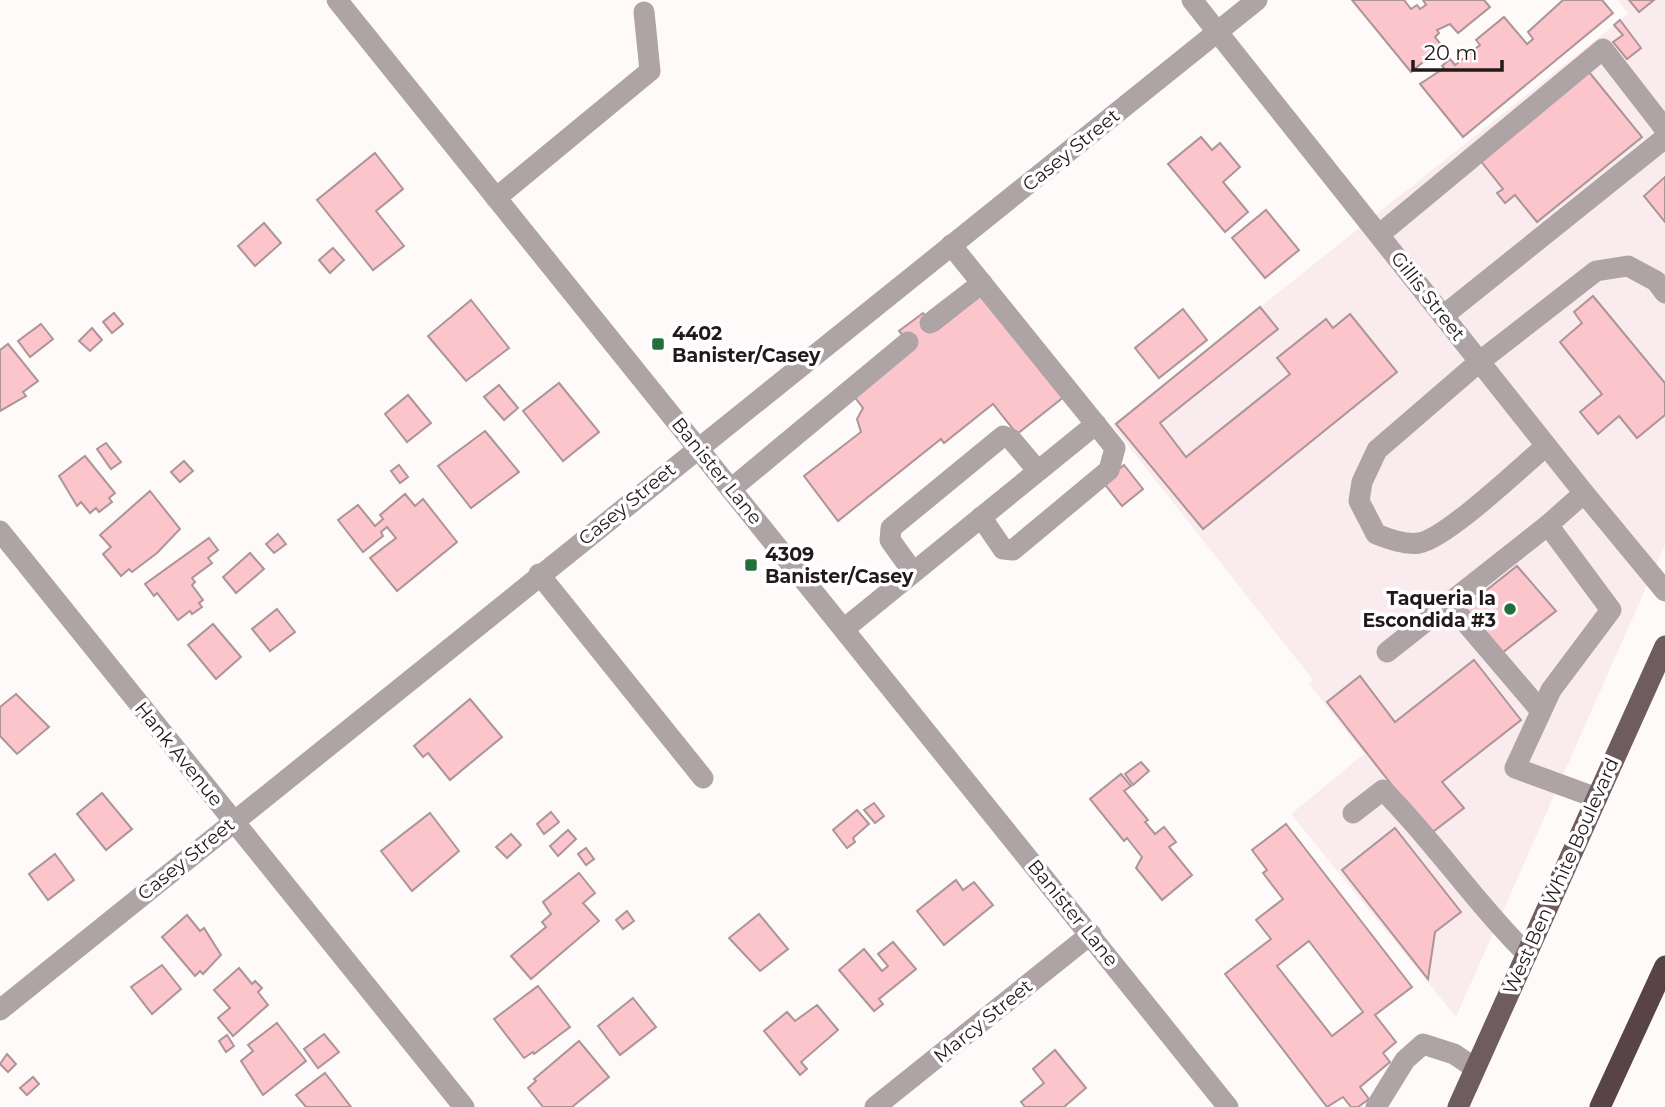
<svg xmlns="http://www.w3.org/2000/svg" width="1665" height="1107" font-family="Montserrat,sans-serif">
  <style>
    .built { fill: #faecee }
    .building { fill: #fcc5cc; stroke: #ac9497; stroke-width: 2; fill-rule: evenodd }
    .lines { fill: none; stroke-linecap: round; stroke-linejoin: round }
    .minor { stroke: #aea3a5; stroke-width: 21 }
    .major { stroke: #6f5c5e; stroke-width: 21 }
    .highway { stroke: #584346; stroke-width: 21 }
    .poi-dot { fill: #236f3d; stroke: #fff; stroke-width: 2.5 }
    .labels { text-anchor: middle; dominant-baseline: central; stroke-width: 7; stroke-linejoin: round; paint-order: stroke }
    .street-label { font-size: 19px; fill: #22191a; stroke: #fff }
    .poi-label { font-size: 19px; font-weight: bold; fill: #22191a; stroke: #fff; text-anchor: start }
  </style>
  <rect width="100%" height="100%" fill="#fffafa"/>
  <!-- built -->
  <path class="built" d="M1618,0h47v545l-209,472 -165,-203 73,-60 -55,-70 4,-4 -201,-255 516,-411z"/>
  <!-- building -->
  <g class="building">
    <path d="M1352,0h52l7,9 6,-4 3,4 6,-4 -3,-5h61l6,7 -32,26 -8,-9 -13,6 2,3 -4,4 7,9 -31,26z"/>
    <path d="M1563,0h39l11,13 -150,124 -43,-53 24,-16 -2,-2 8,-7 5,6 25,-20 -4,-5 28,-23 23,27 6,-5 -5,-7z"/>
    <path d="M1629,0h25l-15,12z"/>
    <path d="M1620,20l21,28 -14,11 -14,-17 10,-7 -9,-10z"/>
    <path d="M1589,72l53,65 -105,85 -22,-27 -10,8 -8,-10 6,-4 -23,-29z"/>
    <path d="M1201,137l11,13 8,-7 20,24 -17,15 25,30 -23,20 -57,-68z"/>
    <path d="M375,153l28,36 -27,22 28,35 -31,24 -56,-70z"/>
    <path d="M1665,177v45l-21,-26z"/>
    <path d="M1266,210l33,40 -34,28 -33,-40z"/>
    <path d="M264,223l17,20 -26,23 -17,-20z"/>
    <path d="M333,248l11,12 -14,13 -11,-13z"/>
    <path d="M984,293l81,103 -48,38 -24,-30 -49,39 -3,-4 -103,82 -34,-45 57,-44 -4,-13 6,-11 -10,-13 60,-47 -14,-17 24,-18 14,17z"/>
    <path d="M1593,296l72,87v32l-28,23 -18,-22 -21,18 -18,-22 22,-18 -42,-52 22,-19 -8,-11z"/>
    <path d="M471,300l38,48 -43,33 -38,-45z"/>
    <path d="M1260,307l18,22 -118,94 26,34 104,-83 -13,-16 49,-39 7,9 17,-14 47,58 -194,157 -87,-105z"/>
    <path d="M1183,309l24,31 -48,38 -24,-30z"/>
    <path d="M114,313l9,11 -11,9 -9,-11z"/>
    <path d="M41,324l12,15 -23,18 -12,-16z"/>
    <path d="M92,328l10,12 -12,11 -11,-10z"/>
    <path d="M8,344l30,37 -15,11 3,4 -26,15v-61z"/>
    <path d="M559,383l40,49 -36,29 -40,-50z"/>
    <path d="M499,385l19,23 -14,12 -20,-23z"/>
    <path d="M408,395l23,28 -24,19 -22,-28z"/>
    <path d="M485,431l34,41 -48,36 -33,-42z"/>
    <path d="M106,443l15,19 -10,7 -14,-20z"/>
    <path d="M85,456l30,37 -6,5 3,4 -13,10 -3,-4 -6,5 -9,-11 -4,4 -18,-30z"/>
    <path d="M184,461l9,10 -13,11 -9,-10z"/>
    <path d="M399,465l9,12 -8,6 -9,-12z"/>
    <path d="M1124,465l19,24 -21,17 -19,-24z"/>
    <path d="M150,491l30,38 -23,24 -25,19 -3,-3 -8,7 -18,-22 8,-7 -11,-12z"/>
    <path d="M405,494l10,12 8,-7 34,43 -60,49 -27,-33 26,-20 -9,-11 -6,5 2,4 -20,16 -25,-32 20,-15 17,21 8,-7 -3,-4z"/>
    <path d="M278,534l8,10 -12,9 -8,-9z"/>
    <path d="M209,538l9,12 -10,8 4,5 -20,15 3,4 -3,3 11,15 -4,3 3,4 -10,7 -2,-3 -12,9 -21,-27 -3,3 -9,-12z"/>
    <path d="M250,553l14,16 -28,24 -13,-16z"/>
    <path d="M1517,566l39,45 -54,42 -38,-45z"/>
    <path d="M277,609l18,23 -25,19 -18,-22z"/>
    <path d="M213,624l28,33 -25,22 -28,-34z"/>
    <path d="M1474,660l47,60 -79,62 22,26 -34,26 -103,-132 33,-26 35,46z"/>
    <path d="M16,694l33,33 -32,27 -17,-18v-29z"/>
    <path d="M470,699l32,38 -52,43 -22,-27 -5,4 -9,-11z"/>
    <path d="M1141,762l8,9 -16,14 -8,-11z"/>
    <path d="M1121,774l10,12 -7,5 24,29 -3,2 10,12 9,-7 12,15 -7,5 23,28 -30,25 -26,-32 6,-11 -15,-19 -3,3 -34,-42z"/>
    <path d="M102,793l30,36 -26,21 -29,-36z"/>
    <path d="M874,803l10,13 -9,7 -11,-13z"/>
    <path d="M857,810l12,14 -16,14 2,4 -8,6 -14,-18z"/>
    <path d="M551,812l8,10 -15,12 -7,-10z"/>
    <path d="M430,813l29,38 -47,40 -31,-40z"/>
    <path d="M1286,824l126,163 -37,28 21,27 -13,11 7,9 -30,25 9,12 -11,8h-7l-8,-10 -16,10 -102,-133 46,-35 -15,-19 27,-21 -20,-26 4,-3 -15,-20zM1309,941l54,71 -31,24 -55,-70z"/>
    <path d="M1395,828l66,84 -26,20 -7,47 -86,-109z"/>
    <path d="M568,830l8,9 -18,17 -8,-10z"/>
    <path d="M511,834l10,11 -14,13 -11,-11z"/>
    <path d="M586,848l8,11 -8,6 -8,-11z"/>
    <path d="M55,854l19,26 -26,20 -19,-26z"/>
    <path d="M579,873l16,20 -12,10 16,18 -68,58 -20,-23 35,-29 -4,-5 9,-8 -8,-12z"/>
    <path d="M956,880l7,10 11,-8 19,23 -49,40 -27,-34z"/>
    <path d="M627,911l7,10 -11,8 -7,-9z"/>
    <path d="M759,914l29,35 -28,22 -31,-33z"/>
    <path d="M187,915l13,16 4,-3 17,27 -18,19 -3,-3 -5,5 -33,-39z"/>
    <path d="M893,942l23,27 -37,30 4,5 -9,7 -35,-41 25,-21 18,22 6,-5 -10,-12z"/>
    <path d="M162,965l19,24 -29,25 -21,-27z"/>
    <path d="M239,968l13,16 3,-3 7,7 -4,4 10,13 -35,31 -15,-18 12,-10 -16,-18z"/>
    <path d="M538,986l32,41 -36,27 -1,-2 -9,6 -30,-39z"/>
    <path d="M633,998l23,29 -36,28 -22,-29z"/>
    <path d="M817,1005l21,25 -37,32 6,7 -7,6 -36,-44 23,-19 8,9z"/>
    <path d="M277,1023l29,38 -43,34 -22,-34 12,-10 -5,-6z"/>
    <path d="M324,1034l15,18 -21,16 -14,-19z"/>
    <path d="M227,1035l7,11 -8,6 -7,-11z"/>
    <path d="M579,1041l30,36 -37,30h-29l-15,-19 8,-7 -2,-2z"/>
    <path d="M1055,1050l31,38 -22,19h-39l-4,-5 23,-19 -11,-14z"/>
    <path d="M7,1054l9,10 -8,8 -8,-8z"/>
    <path d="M325,1073l26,34h-45l-10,-12z"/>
    <path d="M33,1077l6,7 -12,11 -7,-7z"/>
  </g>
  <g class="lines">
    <!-- minor -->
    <g class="minor">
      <path d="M337,0l891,1107"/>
      <path d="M1192,0l392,493 81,98"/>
      <path d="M496,198l154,-127 -6,-59"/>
      <path d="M1380,234l223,-185 62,80"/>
      <path d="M951,245l164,203 -6,22 -96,80 -10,-1 -22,-32"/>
      <path d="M1443,316l222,-178"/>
      <path d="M930,323l52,-40"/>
      <path d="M1546,446c-24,20 -100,93 -127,97 -14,2 -30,-4 -43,-9l-17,-33 3,-19 15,-32 102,-88 117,-91 32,-5 28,15 9,12"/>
      <path d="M731,489l177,-147"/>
      <path d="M1584,493l-36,32 63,85 -60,80 -36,78 82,30"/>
      <path d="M0,531l464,576"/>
      <path d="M913,572l-23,-32 1,-12 112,-92 8,3 27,32"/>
      <path d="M539,574l164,204"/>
      <path d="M1449,603l92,108"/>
      <path d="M844,629l252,-205"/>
      <path d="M1387,652l161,-127"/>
      <path d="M1353,813l30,-23c52,52 92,113 144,164"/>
      <path d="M0,1010l1257,-1010"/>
      <path d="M875,1107l216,-173"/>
      <path d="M1376,1107l29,-47 18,-16 31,10 21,14"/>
    </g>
    <!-- major -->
    <path class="major" d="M1458,1107l207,-461"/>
    <!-- highway -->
    <path class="highway" d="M1600,1107l65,-141"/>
  </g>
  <!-- markers -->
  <g class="poi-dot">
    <rect x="651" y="337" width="14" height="14" rx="3.5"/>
    <rect x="744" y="558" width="14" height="14" rx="3.5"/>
    <circle cx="1510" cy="609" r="7"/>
  </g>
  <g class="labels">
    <!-- street labels -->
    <g class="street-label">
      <text transform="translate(1071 150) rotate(-39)">Casey Street</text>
      <text transform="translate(1428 296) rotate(52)">Gillis Street</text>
      <text transform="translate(717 471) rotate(51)">Banister Lane</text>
      <text transform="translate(627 504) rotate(-39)">Casey Street</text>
      <text transform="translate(179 754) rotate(51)">Hank Avenue</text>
      <text transform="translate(186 859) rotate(-39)">Casey Street</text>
      <text transform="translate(1561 876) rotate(-66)">West Ben White Boulevard</text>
      <text transform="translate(1073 913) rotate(51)">Banister Lane</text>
      <text transform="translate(983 1021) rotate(-39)">Marcy Street</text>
    </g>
    <!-- poi labels -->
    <g class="poi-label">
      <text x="672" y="333">4402<tspan x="672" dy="22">Banister/Casey</tspan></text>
      <text x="765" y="554">4309<tspan x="765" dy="22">Banister/Casey</tspan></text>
      <text x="1496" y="598" text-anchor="end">Taqueria la<tspan x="1496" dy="22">Escondida #3</tspan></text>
    </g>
  </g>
  <!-- scale -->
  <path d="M1413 60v10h89v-10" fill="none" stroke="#22191a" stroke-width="3.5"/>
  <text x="1424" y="60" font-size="21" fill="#22191a" stroke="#ffffff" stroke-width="5" paint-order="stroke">20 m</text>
</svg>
